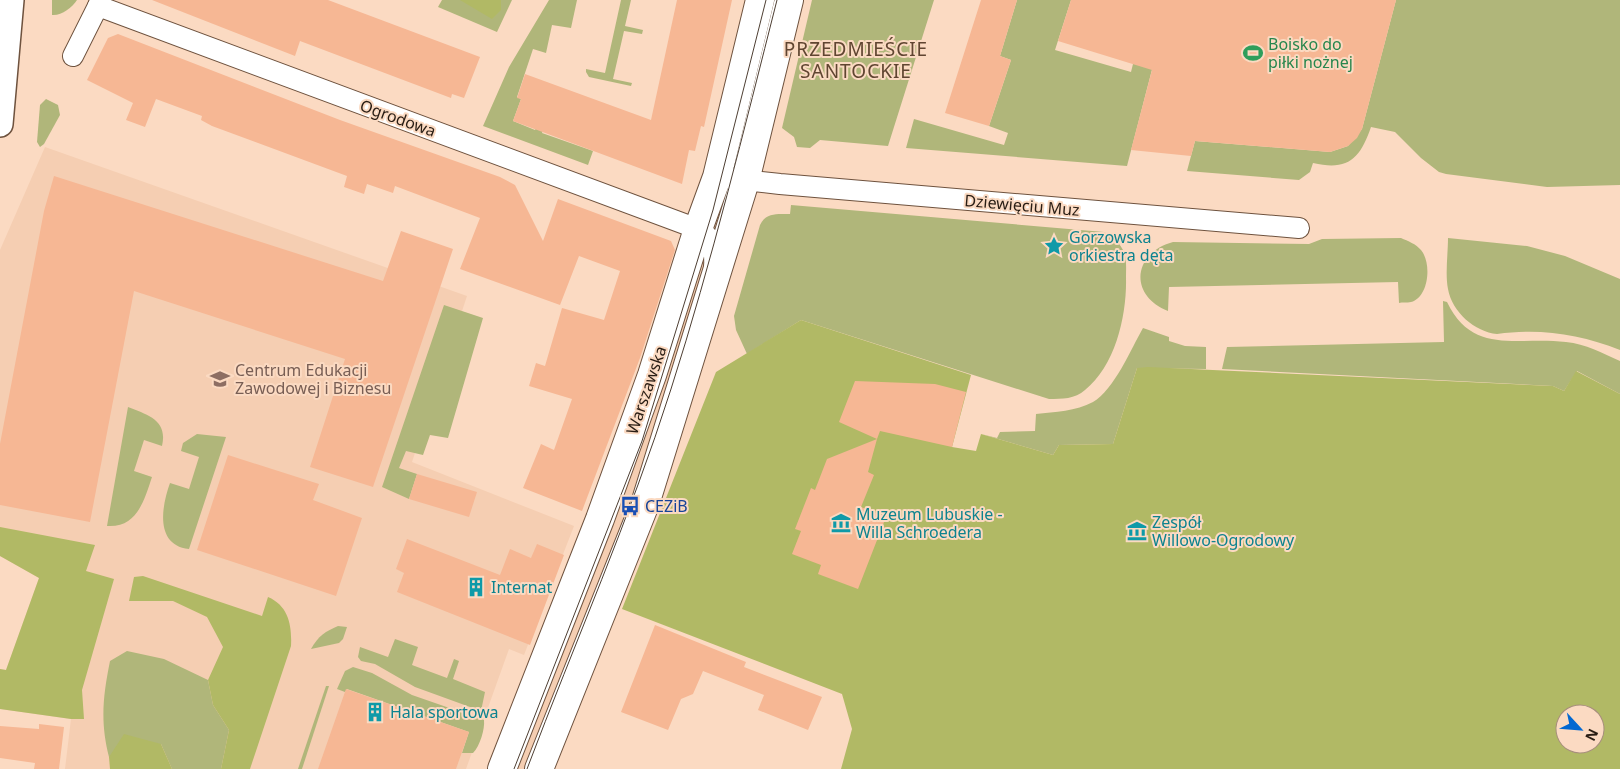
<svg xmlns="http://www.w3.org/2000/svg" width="1620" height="769" font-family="'Noto Sans',sans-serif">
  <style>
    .built { fill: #f5ceb2 }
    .green { fill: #b0b67a }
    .forest { fill: #b1b965; fill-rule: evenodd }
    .building { fill: #f6b794 }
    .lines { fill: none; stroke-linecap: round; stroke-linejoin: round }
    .minor-casing { stroke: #6e523e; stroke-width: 22 }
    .tertiary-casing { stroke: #6e523e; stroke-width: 28 }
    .secondary-casing { stroke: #6e523e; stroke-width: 30 }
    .minor { stroke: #fff; stroke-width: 20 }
    .tertiary { stroke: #fff; stroke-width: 25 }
    .secondary { stroke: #fff; stroke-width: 28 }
    .tram { stroke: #4d3e32; stroke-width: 1 }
    .labels { text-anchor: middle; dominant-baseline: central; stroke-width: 4; stroke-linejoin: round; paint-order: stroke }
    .leisure-label { font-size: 16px; fill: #27864d; stroke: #fbdac2; text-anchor: start }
    .street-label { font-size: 16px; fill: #291d14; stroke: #fbdac2 }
    .culture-label { font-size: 16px; fill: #0d838f; stroke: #fbdac2; text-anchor: start }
    .education-label { font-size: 16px; fill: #785e54; stroke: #fbdac2; text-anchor: start }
    .transit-label { font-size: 16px; fill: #164399; stroke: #fbdac2; text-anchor: start }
    .quarter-label { font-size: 19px; letter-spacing: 1px; fill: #604531; stroke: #fbdac2 }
  </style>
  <rect width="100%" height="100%" fill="#fbdac2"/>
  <!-- built -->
  <g class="built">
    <path d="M761,0h21l-104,384 -149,385h-21z"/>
    <path d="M45,147l422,149 -55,166 162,64 -50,129 -15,-6 -43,120h-401l6,-50 -71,-10v-40l6,1 33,-92 -39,-22v-306z"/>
  </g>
  <!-- green -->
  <g class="green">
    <path d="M52,0h25c-5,8 -16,16 -25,15z"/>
    <path d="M442,0h70l-15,32 -59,-25z"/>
    <path d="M549,0h28l-6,28 -19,-3 -6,28 -13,-4 -16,48 4,2 -8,22 22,9 3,-5 6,2 -2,6 51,18 -5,14 -105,-39 26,-59z"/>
    <path d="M621,0h10l-6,26 18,4 -1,4 -18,-3 -11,48 19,4 -1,3 -42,-9 -3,-5v-3l19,4z"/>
    <path d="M812,0h122l-46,146 -68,-6 -10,8 -13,-1 -3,-10 -12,-9z"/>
    <path d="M1017,0h54l-16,50 76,22 8,-32 31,-40 -43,166 -221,-18 8,-29 90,26 4,-12 -19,-7 22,-66 -11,-4z"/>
    <path d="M1396,0h224v185l-73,2 -101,-13 -7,-2 -18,-14 -26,-26 -24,-5c-11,32 -23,44 -58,36l-3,9 -11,8 -112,-9 8,-30 135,11 18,-6 14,-17z"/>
    <path d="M46,99l12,6 2,10 -16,29 -4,3 -3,-5 3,-37z"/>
    <path d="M791,205l313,27c9,5 15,10 19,18 4,8 3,18 3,27 1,37 -10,88 -41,113 -10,9 -23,9 -36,9l-248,-79 -54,34 -11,-24 -2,-14 26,-91c6,-13 18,-11 30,-11z"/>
    <path d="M1401,238c7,3 15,6 20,12 11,13 8,47 -10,52 -4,1 -9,0 -12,1l-1,-21 -229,5 -1,24c-39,-15 -36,-58 5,-69l136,2 13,-5z"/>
    <path d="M1448,238l79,8 38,10 55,23v71c-40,-16 -80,-22 -123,-16 -22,-2 -45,-22 -49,-45 -3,-15 0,-35 0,-51z"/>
    <path d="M1443,301l4,1c26,54 70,34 119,40 20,2 36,11 54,19v33l-43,-23 -13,20 -11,-5 -331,-17 5,-22 217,-5z"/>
    <path d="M444,305l39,13 -35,120 -18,-3 -7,20 -17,-4 -7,17 18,6 -8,25 -27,-12z"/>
    <path d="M1143,328l26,9v4l16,5 21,1v22l-69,-1 -24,76 -54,1 -6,10 -72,-21 16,4 3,-6 35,-1 1,-17c19,-2 40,-3 57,-12 21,-12 38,-53 50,-74z"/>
    <path d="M128,407c20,8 40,13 34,39l-18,-6 -10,31 18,6c-8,24 -15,51 -45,49z"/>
    <path d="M197,434l29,3 -37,112c-35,-4 -27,-44 -19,-66l19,6 10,-32 -18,-6 2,-8z"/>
    <path d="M338,626l9,1 -4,12 -4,4 -28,6c7,-13 15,-18 27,-23z"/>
    <path d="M395,639l23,8 -6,18 35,13 7,-19 5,2 -6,18 32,13 -4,19 -66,-24 -40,-23 -14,-3 -3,-4 2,-10 28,10z"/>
    <path d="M127,651l37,8 44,21 5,25 16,25 -8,39h-49l-11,-25 -52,13c-9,-35 -6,-61 1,-96z"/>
    <path d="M353,667l19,6 40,22 72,25c1,9 -4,26 -11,33h-11l7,-21 -122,-43 -2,3 -8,-3 8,-18z"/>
    <path d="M326,686h3l-27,83h-4z"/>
  </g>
  <!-- forest -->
  <g class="forest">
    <path d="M460,0h41v10l-9,9z"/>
    <path d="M801,320l170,55 -19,72 24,4 5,-17 72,21 6,-10 54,-1 24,-76 11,-1 405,19 11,5 12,-20 44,23v375h-779l11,-40 -10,-35 -220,-85 94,-237zM1565,714h30v30h-30z"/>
    <path d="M0,527l95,18 -9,26 28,8 -32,111 2,29h-13l-71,-10v-40l6,1 33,-92 -39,-22z"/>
    <path d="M143,576l119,40 6,-19c21,9 24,29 23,49l-41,123h-29l8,-39 -16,-25 -5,-25 15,-33 -16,-30 -34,-16h-44l5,-24z"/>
    <path d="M124,734l37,10 11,25h-62l-1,-12z"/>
  </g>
  <!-- building -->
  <g class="building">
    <path d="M152,0h176l152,57 -16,41 -12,-4 -1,4 -151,-57 -5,15z"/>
    <path d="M677,0h55l-28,127 -3,-1 -6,25 -6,-1 -7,34 -169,-63 8,-22 -4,-1 8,-24 126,46z"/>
    <path d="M981,0h36l-17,56 11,4 -22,66 -44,-13z"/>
    <path d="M1071,0h325l-34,129 -5,9 -9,8 -18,6 -135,-11 -4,15 -60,-6 21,-80 -94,-29z"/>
    <path d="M118,34l222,86 160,57 15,8 28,56 15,-42 113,42 4,9 -35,108 -58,153 -59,-23 18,-44 13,6 18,-51 -43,-13 7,-23 9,3 17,-58 42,12 16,-49 -41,-15 -19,49 -100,-36 20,-51 -85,-32 -2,7 -26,-9 -3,10 -20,-7 3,-11 -135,-50 -11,-6 1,-4 -46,-17 -11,28 -19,-7 7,-17 -46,-23 21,-42z"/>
    <path d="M54,176l329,105 18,-50 52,18 -80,238 -63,-20 35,-108 -211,-68 -44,231 -90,-17v-61l44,-233z"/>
    <path d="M855,381l80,3 31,8 -14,55 -72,-16 -3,8 -38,-17z"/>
    <path d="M877,439l-9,33 6,3 -13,32 25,10 -28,72 -40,-15 3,-9 -29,-11 9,-23 -6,-2 16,-41 4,2 12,-31z"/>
    <path d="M228,455l91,29 -6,16 49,18 -26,78 -139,-46z"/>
    <path d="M417,474l60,18 -8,25 -60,-18z"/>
    <path d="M407,539l93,36 10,-26 21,9 6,-14 27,11 -34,90 -133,-53 7,-19 -8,-4z"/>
    <path d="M655,625l91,37 -2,5 78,30 -14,33 -50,-20 6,-15 -61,-24 -10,23 -12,5 -13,31 -47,-18z"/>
    <path d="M346,689l123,43 -13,37h-138z"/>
    <path d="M39,724l25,3 -5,42h-25l1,-6 -35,-5v-32l39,3z"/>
  </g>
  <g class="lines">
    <defs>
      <g id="minor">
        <path d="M98,6l600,223c16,8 17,24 16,41"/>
        <path d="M73,56l28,-56"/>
        <path d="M717,177l63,7 519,44"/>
      </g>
      <path id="tertiary" d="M0,124l11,-124"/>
      <g id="secondary">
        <path d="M502,769l98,-250 52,-144 46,-146 19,-52 43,-177"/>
        <path d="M539,769l106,-265 100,-323 44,-181"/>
      </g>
    </defs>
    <!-- minor casing -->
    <use href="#minor" class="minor-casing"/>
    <!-- tertiary casing -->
    <use href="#tertiary" class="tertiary-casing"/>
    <!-- secondary casing -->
    <use href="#secondary" class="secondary-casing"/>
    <!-- minor -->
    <use href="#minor" class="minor"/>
    <!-- tertiary -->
    <use href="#tertiary" class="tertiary"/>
    <!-- secondary -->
    <use href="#secondary" class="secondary"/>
    <!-- tram -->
    <g class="tram">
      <path d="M514,769l128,-328 71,-231 53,-210"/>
      <path d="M527,769c48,-127 103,-251 144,-380 41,-128 73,-259 106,-389"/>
    </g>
  </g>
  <!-- icons -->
  <defs>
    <symbol id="stadium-bare" viewBox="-9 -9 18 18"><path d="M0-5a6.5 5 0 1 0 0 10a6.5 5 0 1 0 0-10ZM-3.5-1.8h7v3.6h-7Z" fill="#2e9e5b" stroke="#fbdac2" stroke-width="2.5" paint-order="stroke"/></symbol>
    <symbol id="sight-bare" viewBox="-9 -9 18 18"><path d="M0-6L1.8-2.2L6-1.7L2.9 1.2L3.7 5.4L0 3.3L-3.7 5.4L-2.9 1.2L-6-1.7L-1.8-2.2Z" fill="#0f9aa8" stroke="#fbdac2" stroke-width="2.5" paint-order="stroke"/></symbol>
    <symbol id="school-bare" viewBox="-9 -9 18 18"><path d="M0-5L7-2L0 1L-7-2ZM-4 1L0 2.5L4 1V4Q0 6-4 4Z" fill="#8d6e63" stroke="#fbdac2" stroke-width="2.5" paint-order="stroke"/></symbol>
    <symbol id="bus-bare" viewBox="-9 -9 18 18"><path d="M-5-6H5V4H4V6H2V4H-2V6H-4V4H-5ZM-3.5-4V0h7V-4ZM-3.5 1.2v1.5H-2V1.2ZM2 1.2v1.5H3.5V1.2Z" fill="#1a4fb4" stroke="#fbdac2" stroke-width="2.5" paint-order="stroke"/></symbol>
    <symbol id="museum-bare" viewBox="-9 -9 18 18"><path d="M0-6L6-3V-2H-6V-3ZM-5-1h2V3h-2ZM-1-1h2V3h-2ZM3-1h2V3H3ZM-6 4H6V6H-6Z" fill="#0f9aa8" stroke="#fbdac2" stroke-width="2.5" paint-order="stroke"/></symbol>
    <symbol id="building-bare" viewBox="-9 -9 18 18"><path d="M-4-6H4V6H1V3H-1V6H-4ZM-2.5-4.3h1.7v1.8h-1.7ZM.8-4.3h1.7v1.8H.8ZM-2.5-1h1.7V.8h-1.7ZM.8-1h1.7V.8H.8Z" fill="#0f9aa8" stroke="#fbdac2" stroke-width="2.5" paint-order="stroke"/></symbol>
  </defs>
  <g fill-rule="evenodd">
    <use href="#stadium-bare" x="1239" y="39" width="28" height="28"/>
    <use href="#sight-bare" x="1040" y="232" width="28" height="28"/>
    <use href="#school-bare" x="206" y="365" width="28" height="28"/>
    <use href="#bus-bare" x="616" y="492" width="28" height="28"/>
    <use href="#museum-bare" x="827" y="509" width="28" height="28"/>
    <use href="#museum-bare" x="1123" y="517" width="28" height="28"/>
    <use href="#building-bare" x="462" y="573" width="28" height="28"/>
    <use href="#building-bare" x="361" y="698" width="28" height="28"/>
  </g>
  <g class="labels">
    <!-- leisure labels -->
    <g class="leisure-label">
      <text x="1268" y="44">Boisko do<tspan x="1268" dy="18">piłki nożnej</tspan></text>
    </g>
    <!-- street labels -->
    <g class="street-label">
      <text transform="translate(398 118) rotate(20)">Ogrodowa</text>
      <text transform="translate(1022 205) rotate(5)">Dziewięciu Muz</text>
      <text transform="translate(646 390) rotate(-71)">Warszawska</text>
    </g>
    <!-- culture labels -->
    <g class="culture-label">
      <text x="1069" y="237">Gorzowska<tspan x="1069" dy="18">orkiestra dęta</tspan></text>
      <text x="856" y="514">Muzeum Lubuskie -<tspan x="856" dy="18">Willa Schroedera</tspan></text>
      <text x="1152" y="522">Zespół<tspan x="1152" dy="18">Willowo-Ogrodowy</tspan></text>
      <text x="491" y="587">Internat</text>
      <text x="390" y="712">Hala sportowa</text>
    </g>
    <!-- education labels -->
    <g class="education-label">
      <text x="235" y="370">Centrum Edukacji<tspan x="235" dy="18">Zawodowej i Biznesu</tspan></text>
    </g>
    <!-- transit labels -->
    <g class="transit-label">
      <text x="645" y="506">CEZiB</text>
    </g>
    <!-- quarter labels -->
    <g class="quarter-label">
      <text x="856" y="49">PRZEDMIEŚCIE<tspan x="856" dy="22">SANTOCKIE</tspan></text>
    </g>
  </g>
  <!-- north arrow -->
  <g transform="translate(1580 729) rotate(116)"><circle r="24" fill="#fbdac2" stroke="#a78e7c"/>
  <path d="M0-4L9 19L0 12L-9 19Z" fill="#0368d1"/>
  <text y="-8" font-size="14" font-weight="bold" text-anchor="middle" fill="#291d14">N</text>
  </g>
</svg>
